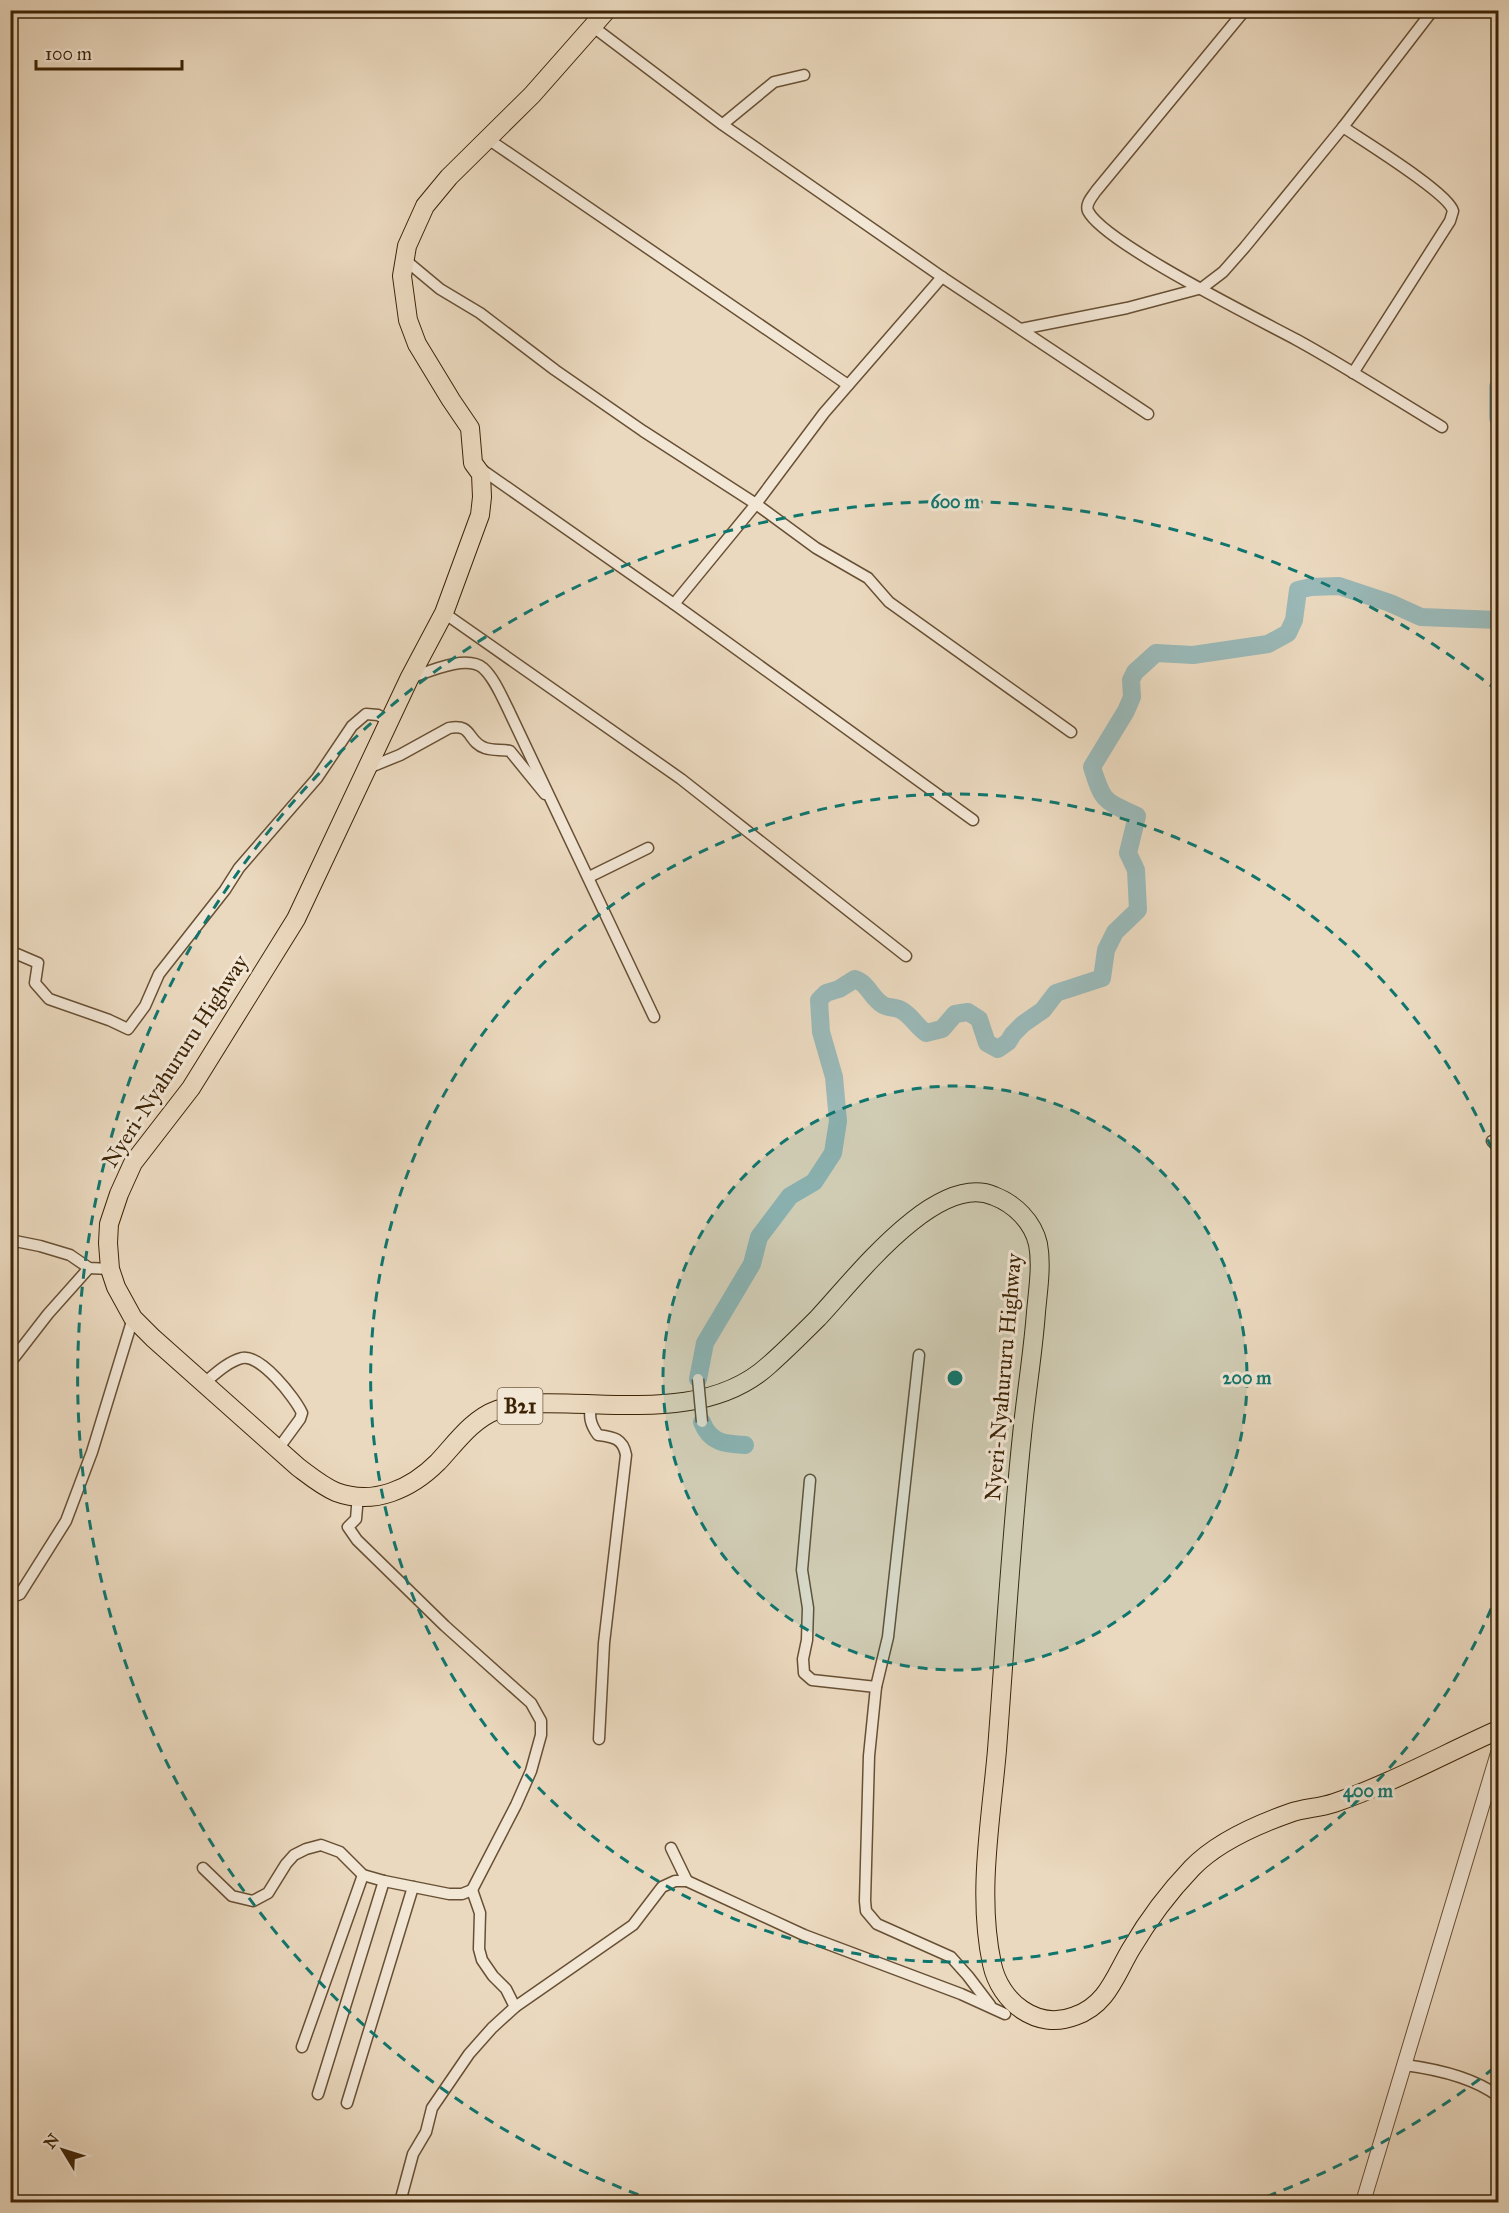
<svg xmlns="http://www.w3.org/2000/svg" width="1509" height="2213" font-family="'IM FELL Great Primer',serif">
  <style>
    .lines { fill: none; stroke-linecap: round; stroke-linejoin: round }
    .river { stroke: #9ab9b8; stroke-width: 18 }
    .minor-casing { stroke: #685034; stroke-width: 13 }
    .tertiary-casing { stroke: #685034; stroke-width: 16 }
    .trunk-casing { stroke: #3c2305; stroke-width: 20 }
    .minor { stroke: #f2e6d5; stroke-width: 10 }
    .tertiary { stroke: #f2e6d5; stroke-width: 14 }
    .trunk { stroke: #ebd9bf; stroke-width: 18 }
    .minor-bridge-casing { stroke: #685034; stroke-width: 13; stroke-linecap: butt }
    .minor-bridge { stroke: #f2e6d5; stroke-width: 10 }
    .ring { fill: none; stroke: #0f766e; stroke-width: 3; stroke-dasharray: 10 8 }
    .labels { text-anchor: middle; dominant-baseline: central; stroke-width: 6; stroke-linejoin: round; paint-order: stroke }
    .shield { fill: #f2e6d5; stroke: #735e43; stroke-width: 1.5 }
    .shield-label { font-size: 21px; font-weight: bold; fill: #3c2305 }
    .street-label { font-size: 22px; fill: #3c2305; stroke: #f2e6d5 }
    .centre { fill: #0f766e; stroke: #f2e6d5; stroke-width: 3 }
    .ring-label { font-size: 18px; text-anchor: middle; font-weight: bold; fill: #0f766e; stroke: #f2e6d5; stroke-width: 6; stroke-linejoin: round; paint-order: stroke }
  </style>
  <rect width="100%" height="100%" fill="#ebd9bf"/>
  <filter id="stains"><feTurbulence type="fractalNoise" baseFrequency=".00333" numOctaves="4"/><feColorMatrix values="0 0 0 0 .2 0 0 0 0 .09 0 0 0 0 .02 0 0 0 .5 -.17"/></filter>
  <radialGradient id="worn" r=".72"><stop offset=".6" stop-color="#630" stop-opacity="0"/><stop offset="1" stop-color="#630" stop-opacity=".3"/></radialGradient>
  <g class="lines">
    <!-- river -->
    <g class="river">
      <path d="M1498,387v31"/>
      <path d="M698,1379l7,-36 47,-79 7,-27 31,-41 24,-14 19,-29 5,-32 -4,-44 -13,-45 -2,-32 7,-7 13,-4 16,-10c13,4 16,19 28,26 5,3 13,2 18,5 11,6 15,16 25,23l16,-4 13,-15 13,-2 11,7 8,24 11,6 10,-7 5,-8 10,-10 20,-14 13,-17 46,-15 4,-28 9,-18 23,-22 -2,-40 -8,-17 9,-37c-34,-16 -34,-14 -45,-49l34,-56 6,-14 -1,-17 4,-8 21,-19 37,2 75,-11 20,-11 6,-13 4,-30 13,-3 28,-1 51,17 31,14 77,3"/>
      <path d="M702,1422c8,21 23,22 43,23"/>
    </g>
    <defs>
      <g id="minor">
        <path d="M1245,10l-149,181c-4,6 -11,13 -8,20 16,32 170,108 209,129 49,27 97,58 145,87"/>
        <path d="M592,26l131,99 219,152 206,137"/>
        <path d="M723,124l51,-42 30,-7"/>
        <path d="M1343,127c19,13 106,66 110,84l-3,10 -97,152"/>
        <path d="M488,139l360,246"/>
        <path d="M404,259l36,30 40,24 75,57 88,61 113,73 60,44 52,30 21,24 182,130"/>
        <path d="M1021,329l106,-21 75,-20 21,-16 22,-25 98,-120 90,-117"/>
        <path d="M478,467l196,137 299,216"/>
        <path d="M674,604l82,-100 68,-91 118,-136"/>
        <path d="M444,613l237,166 225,177"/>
        <path d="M410,678c18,-6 56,-24 73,-10 11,10 18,27 25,41l146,308"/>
        <path d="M368,768l32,-13 49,-27c24,-5 18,14 36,20 8,3 17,1 25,3l35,43"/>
        <path d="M589,877l59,-29"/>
        <path d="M10,951l28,12 -3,20 14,16 60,21 19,9 17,-23 14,-32 66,-84 14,-22 78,-90 35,-52 14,-12 12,1 12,7"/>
        <path d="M1492,1141l6,6"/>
        <path d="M10,1240l30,6 30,9 19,13 21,1"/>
        <path d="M919,1355l-31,282 -12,50 -7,69 -4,145 1,10 11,13 74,33 17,19 22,29"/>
        <path d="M10,1363l38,-49 41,-46"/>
        <path d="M203,1384c12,-10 24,-22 39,-26 19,-4 53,40 60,55l-2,6 -22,30"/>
        <path d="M591,1405c-2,12 -1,19 7,30 15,2 25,3 28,20l-22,188 -5,96"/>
        <path d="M810,1480l-8,90 6,38 -1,32 -4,19 1,14 8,7 64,7"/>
        <path d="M358,1495l-2,24 -8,8 9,13 88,86 86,77 10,18v14l-10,36 -15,34 -44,85"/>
        <path d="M10,1598l10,-4 46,-73 26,-69 41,-134"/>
        <path d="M671,1848l16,33"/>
        <path d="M203,1868l29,28 21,5 15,-8 18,-29 8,-9 12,-6 15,-4 19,7 23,23 21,6 65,13h13l10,-4 8,23 -1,36 3,11 11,16 13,13 9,18"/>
        <path d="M302,2047l61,-172"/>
        <path d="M1405,2065c30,4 69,13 93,31"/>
        <path d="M318,2094l66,-213"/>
        <path d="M347,2103l66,-216"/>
        <path d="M400,2202l13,-48 13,-22 6,-24 37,-54 23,-26 23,-21 118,-82 29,-38 13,-6h12l117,54 157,59 44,20"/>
      </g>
      <path id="tertiary" d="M1363,2202l135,-449"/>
      <path id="trunk" d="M607,10l-75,85 -83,82 -24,29 -18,40 -5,30 6,44 9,24 34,56 19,28 3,35 8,11 1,23 -2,18 -36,98 -35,66 -113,240 -105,169 -58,75 -14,31 -10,30 -1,19 2,26 6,18 17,31 20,20 145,129c12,9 24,19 38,25 38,14 75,-3 102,-30 17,-18 34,-43 59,-52 27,-10 61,-6 90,-6 61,2 133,6 182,-39 17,-15 33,-31 49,-47 35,-37 118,-147 176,-122 21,8 39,26 44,48 4,21 0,46 -2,68 -3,41 -10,82 -14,123 -11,105 -17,210 -25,315 -6,70 -20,145 -5,214 8,38 45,67 83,52 32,-11 40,-40 56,-67 17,-29 38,-57 61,-81 25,-26 64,-43 98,-55 14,-5 29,-5 44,-10 56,-19 110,-49 164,-73"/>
    </defs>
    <!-- minor casing -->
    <use href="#minor" class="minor-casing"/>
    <!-- tertiary casing -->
    <use href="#tertiary" class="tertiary-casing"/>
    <!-- trunk casing -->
    <use href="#trunk" class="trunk-casing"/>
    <!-- minor -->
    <use href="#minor" class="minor"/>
    <!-- tertiary -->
    <use href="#tertiary" class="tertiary"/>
    <!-- trunk -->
    <use href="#trunk" class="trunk"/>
    <defs>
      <path id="minor-bridge" d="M698,1379l4,43"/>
    </defs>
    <!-- minor-bridge casing -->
    <use href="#minor-bridge" class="minor-bridge-casing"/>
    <!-- minor-bridge -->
    <use href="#minor-bridge" class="minor-bridge"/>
  </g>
  <!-- distance rings -->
  <circle cx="955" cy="1378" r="292" fill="#0f766e" fill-opacity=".12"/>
  <g class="ring">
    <circle cx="955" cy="1378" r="292"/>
    <path d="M1498 1592A584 584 0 1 1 1498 1164"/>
    <path d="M1494 2068A876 876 0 0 1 1255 2201M655 2201A876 876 0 1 1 1494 688"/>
  </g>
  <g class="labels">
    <!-- shield labels -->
    <rect class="shield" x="497.5" y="1388" width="45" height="36" rx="4.5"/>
    <g class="shield-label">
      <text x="520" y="1406">B21</text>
    </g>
    <!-- street labels -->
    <g class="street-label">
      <text transform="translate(175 1061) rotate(-57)">Nyeri-Nyahururu Highway</text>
      <text transform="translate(1003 1377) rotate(-85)">Nyeri-Nyahururu Highway</text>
    </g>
  </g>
  <circle cx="955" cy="1378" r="9" class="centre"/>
  <g class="ring-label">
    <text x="955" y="508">600 m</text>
    <text x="1247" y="1384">200 m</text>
    <text x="1368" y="1797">400 m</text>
  </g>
  <!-- margin -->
  <rect width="1509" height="2213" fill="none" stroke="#ebd9bf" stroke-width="36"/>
  <rect x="12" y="12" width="1485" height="2189" fill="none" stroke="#3c2305" stroke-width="3"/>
  <rect x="18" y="18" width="1473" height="2177" fill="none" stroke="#3c2305" stroke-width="1.5"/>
  <!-- north arrow -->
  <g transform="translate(63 2150) rotate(308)" stroke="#f2e6d5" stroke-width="4.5" paint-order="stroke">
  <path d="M0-4.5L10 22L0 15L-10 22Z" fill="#3c2305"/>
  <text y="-9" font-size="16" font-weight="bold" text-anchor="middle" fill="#3c2305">N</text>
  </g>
  <!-- scale -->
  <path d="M36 60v9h146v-9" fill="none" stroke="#3c2305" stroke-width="3"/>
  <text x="45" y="60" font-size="18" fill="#3c2305" stroke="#f2e6d5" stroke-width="4.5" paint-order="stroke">100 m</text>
  <rect width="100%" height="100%" filter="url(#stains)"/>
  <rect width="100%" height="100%" fill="url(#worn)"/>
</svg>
